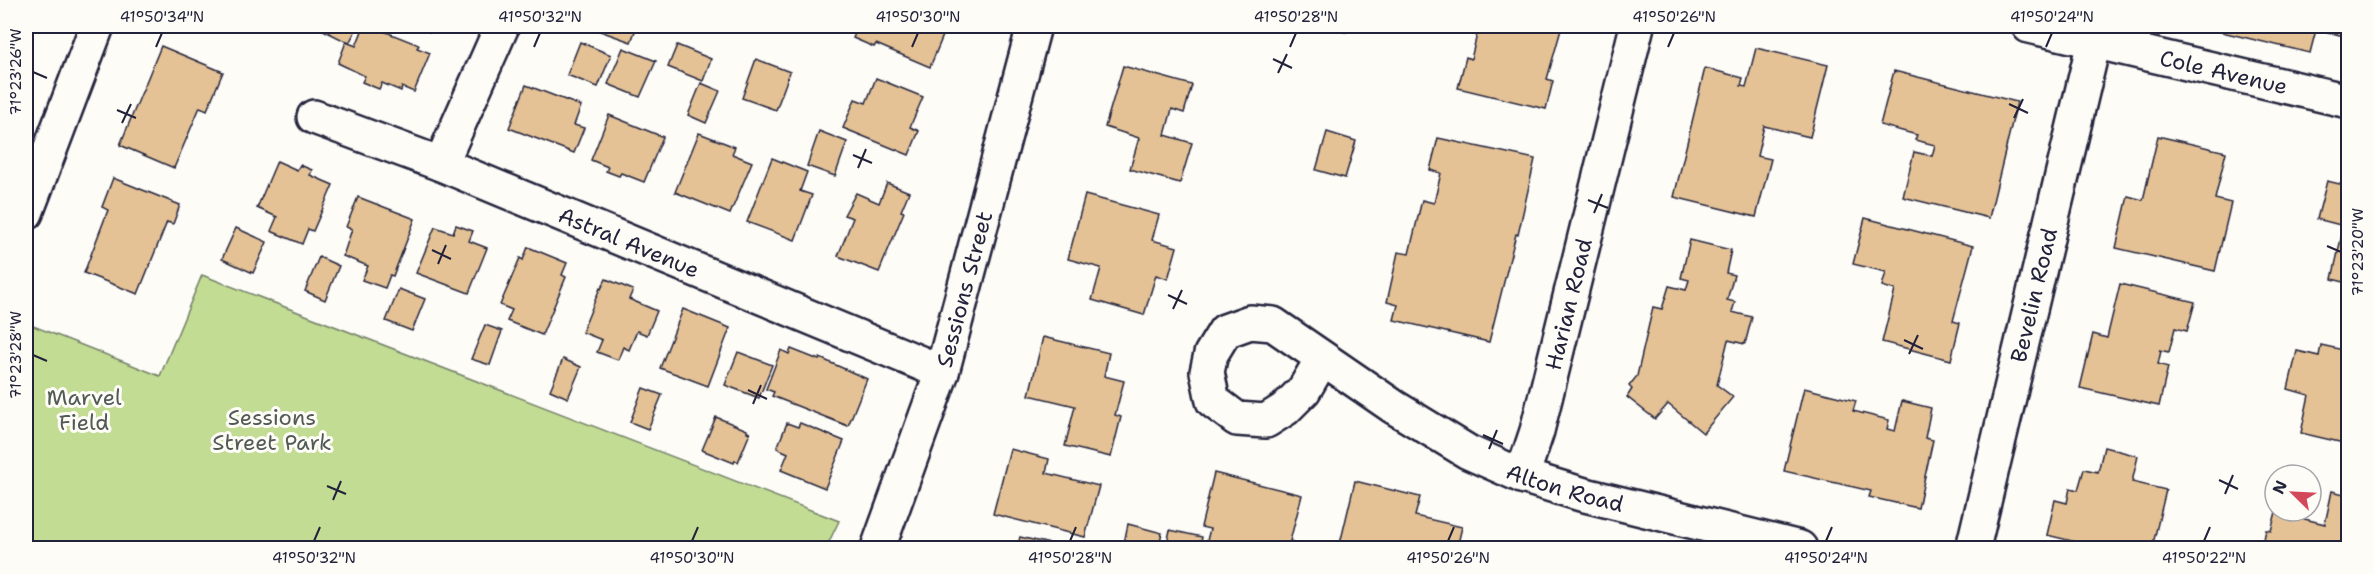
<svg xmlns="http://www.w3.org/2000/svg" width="2374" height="574" font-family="'Shantell Sans',sans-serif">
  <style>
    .green { fill: #c2dc93; stroke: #727f67; stroke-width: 1.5 }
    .building { fill: #e4c296; stroke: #22223b; stroke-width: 1.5 }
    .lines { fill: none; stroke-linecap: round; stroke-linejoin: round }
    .minor-casing { stroke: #22223b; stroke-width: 38 }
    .minor { stroke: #fdfcf7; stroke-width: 33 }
    .ticks { fill: none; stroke: #22223b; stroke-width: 2 }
    .labels { text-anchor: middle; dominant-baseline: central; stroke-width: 6; stroke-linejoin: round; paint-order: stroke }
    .street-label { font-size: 22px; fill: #22223b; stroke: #fdfcf7 }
    .park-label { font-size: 22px; fill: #525a55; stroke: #fdfcf7 }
    .neatline { fill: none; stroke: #22223b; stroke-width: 2 }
    .ticks-label { font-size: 15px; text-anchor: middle; fill: #22223b }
  </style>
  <rect width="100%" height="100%" fill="#fdfcf7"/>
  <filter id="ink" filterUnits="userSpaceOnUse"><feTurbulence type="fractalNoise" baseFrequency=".0167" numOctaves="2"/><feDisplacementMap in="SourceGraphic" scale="12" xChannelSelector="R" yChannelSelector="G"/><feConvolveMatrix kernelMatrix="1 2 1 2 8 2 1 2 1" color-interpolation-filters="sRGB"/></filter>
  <g filter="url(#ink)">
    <!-- green -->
    <path class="green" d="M202,275l637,246 -13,27h-800v-225l134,53z"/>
    <!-- building -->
    <g class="building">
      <path d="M320,26h38l-9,17 -30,-15z"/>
      <path d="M364,26h7l48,19 -2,3 13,5 -16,39 -12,-5 -1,4 -19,-8 -3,6 -17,-7 3,-6 -27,-13 8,-21 10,4z"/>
      <path d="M416,26h32l-3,6 -13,-5 -2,5z"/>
      <path d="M586,26h51l-6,16z"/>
      <path d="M858,26h89l-17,41 -54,-23 -2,3 -21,-9z"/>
      <path d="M1319,26h28l-1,6z"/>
      <path d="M1479,26h83l-15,53 6,2 -7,28 -88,-21 8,-31 5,2z"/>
      <path d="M2197,26h120l-7,27z"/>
      <path d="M2327,26h21v11l-21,-5z"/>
      <path d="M580,42l31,13 -13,32 -31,-12z"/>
      <path d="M677,45l34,14 -8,22 -35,-14z"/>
      <path d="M161,46l62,26 -16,38 -7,-3 -26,61 -54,-23z"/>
      <path d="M623,48l33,13 -16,36 -32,-13z"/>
      <path d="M1756,48l72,17 -18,72 -46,-11 -7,30 14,3 -15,58 -82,-20 31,-129 38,10 -2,8 5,1z"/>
      <path d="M756,59l34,13 -14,38 -34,-12z"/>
      <path d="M1123,66l69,19 -8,28 -12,-4 -7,26 27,8 -12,40 -50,-14 9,-31 -34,-11z"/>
      <path d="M1894,71l123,31 -28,116 -86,-21 11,-45 18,4 3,-11 -20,-5 2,-5 -37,-10z"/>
      <path d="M876,78l47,19 -13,30 9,4 -10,24 -66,-27 12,-29 11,4z"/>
      <path d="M701,83l19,8 -14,32 -18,-8z"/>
      <path d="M526,85l55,21 -7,19 10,3 -10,25 -65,-25z"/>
      <path d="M609,115l54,22 -19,45 -23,-9 -2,3 -13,-5 2,-4 -17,-7z"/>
      <path d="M819,131l28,11 -12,34 -28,-10z"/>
      <path d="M1327,132l29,9 -11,37 -29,-8z"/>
      <path d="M699,133l36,14 -3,7 20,8 -22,52 -55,-22z"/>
      <path d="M2158,136l68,16 -11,47 16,4 -16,68 -99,-23 12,-52 15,4z"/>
      <path d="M1438,138l97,21 -17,76 -2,-1 -27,108 -95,-22 4,-15 -11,-3 11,-50 11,2 13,-54 12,3 7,-30 -11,-3z"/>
      <path d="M772,158l35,14 -7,19 12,4 -17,45 -48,-18z"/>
      <path d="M277,161l20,9 3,-5 12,5 -2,5 23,10 -20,46 -5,-2 -6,15 -31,-13 6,-14 -20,-9z"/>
      <path d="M113,178l67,27 -7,19 -6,-2 -29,72 -54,-21 24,-63 -6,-3z"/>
      <path d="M2327,181l21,5v41l-31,-8z"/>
      <path d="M887,183l22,9 -8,19 3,1 -25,60 -41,-16 15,-38 -9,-3 12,-22 23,10z"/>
      <path d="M1085,195l74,20 -7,25 25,7 -9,32 -12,-4 -12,40 -52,-15 9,-32 -33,-9z"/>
      <path d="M358,197l57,22 -22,57 -3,-1 -5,13 -23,-8 6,-14 -25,-10 9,-27 -6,-2z"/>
      <path d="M1865,218l108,28 -20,75 7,2 -9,37 -69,-18 13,-52 -13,-4 4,-14 -33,-8z"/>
      <path d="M456,225l17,6 -4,10 18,7 -18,45 -53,-20 19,-46 18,6z"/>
      <path d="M236,228l31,14 -14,31 -31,-14z"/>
      <path d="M2342,234l6,2v47l-16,-4z"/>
      <path d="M1690,240l41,10 -5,23 8,2 -7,25 8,2 -3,10 20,5 -7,27 -17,-4 -11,45 16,12 -30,36 -35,-29 -13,15 -28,-22 5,-8 -3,-3 8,-10 16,-69 9,2 7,-23 17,4 3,-10 -8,-2z"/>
      <path d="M528,247l39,16 -5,12 4,2 -24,58 -35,-14 5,-11 -12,-5 20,-47 3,2z"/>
      <path d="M319,257l20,9 -14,34 -20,-9z"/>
      <path d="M606,279l27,11 -4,9 28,12 -10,24 -10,-4 -8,19 -6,-3 -5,13 -21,-8 5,-12 -20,-8 18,-44 1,1z"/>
      <path d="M2120,284l75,18 -8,29 -12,-3 -6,24 -10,-2 2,1 -3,13 10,3 -9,39 -79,-18 13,-54 14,4z"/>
      <path d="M399,289l26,10 -13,32 -26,-10z"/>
      <path d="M683,309l47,19 -22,58 -48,-18z"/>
      <path d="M485,325l17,6 -12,34 -19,-6z"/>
      <path d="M1043,337l66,16 -5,23 20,5 -9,34 6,2 -10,40 -46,-11 10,-40 -46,-11z"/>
      <path d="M2321,345l27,6v93l-47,-11 8,-38 -21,-6 9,-38 22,5z"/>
      <path d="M791,349l28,11 1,-2 47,21 -19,47 -76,-30 2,-4 -8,-3 15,-39 8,4z"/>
      <path d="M738,352l34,13 -13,33 -34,-13z"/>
      <path d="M563,359l18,8 -13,31 -18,-8z"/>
      <path d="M643,388l19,7 -14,34 -18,-7z"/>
      <path d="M1804,388l52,13 -3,10 36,9 -2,9 8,2 7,-30 29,7 -6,30 8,2 -15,68 -49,-11 2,-6 -87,-20z"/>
      <path d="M716,417l31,13v2l3,1 -12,29 -3,-2 -1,3 -32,-13z"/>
      <path d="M787,423l11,4 2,-4 44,18 -19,47 -44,-18 7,-17 -11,-5z"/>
      <path d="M2104,447l34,9 -6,26 34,8 -14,58 -26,-4 -1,4h-24l-54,-13 8,-35 12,3 3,-15 8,2 6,-21 14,3z"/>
      <path d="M1010,449l39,10 -3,14 53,13 -14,51 -92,-23z"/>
      <path d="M1214,473l88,22 -12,46 3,1 -2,6h-86l5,-19 -9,-2z"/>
      <path d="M1355,481l65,16 -5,19 47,11 -5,21h-118z"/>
      <path d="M2332,491l16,4v53h-86l4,-18 5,1 5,-19 49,12z"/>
      <path d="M1128,524l34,9 -4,15h-35z"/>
      <path d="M1170,530l32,7 -2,11h-34z"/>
      <path d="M1020,537l47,11h-50z"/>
      <path d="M1504,543l21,5h-22z"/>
    </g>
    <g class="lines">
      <defs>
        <g id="minor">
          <path id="s1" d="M2029,26l319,75"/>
          <path id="s2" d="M314,117l127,47 501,208"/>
          <path d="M441,164l61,-138"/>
          <path d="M26,213l71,-187"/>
          <path id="s3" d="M1322,359l-18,31 -19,19 -19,12 -29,-2 -24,-18 -6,-29 4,-18 14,-23 25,-9 23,2 121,83 74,45 54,24 59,18 219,54"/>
          <path id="s4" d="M1522,476l15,-45 100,-405"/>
          <path id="s5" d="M878,548l64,-176 92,-346"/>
          <path id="s6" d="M1973,548l121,-506"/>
        </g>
      </defs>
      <!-- minor casing -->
      <use href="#minor" class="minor-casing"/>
      <!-- minor -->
      <use href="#minor" class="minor"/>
    </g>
  </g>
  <!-- ticks -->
  <path class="ticks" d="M156,47l6,-14M534,47l6,-14M912,47l6,-14M1290,47l6,-14M1668,47l6,-14M2046,47l6,-14M1273,59l19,9M33,72l14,6M1278,73l9,-19M2009,104l19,9M117,110l19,8M2014,118l9,-19M122,123l9,-19M853,155l19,8M858,168l8,-19M1588,200l20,8M1594,213l8,-19M2327,246l14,6M432,250l19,9M438,264l8,-19M1168,295l19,9M1173,309l9,-19M1904,340l19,9M1909,354l9,-19M33,355l14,6M748,390l19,9M753,404l8,-19M1483,435l20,9M1489,449l8,-19M2219,480l19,9M327,486l19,8M2225,494l8,-19M333,500l8,-19M314,541l6,-14M692,541l6,-14M1070,541l6,-14M1448,541l6,-14M1826,541l6,-14M2204,541l6,-14"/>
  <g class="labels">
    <!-- street labels -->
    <g class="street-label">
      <text stroke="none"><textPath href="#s1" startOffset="200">Cole Avenue</textPath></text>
      <text stroke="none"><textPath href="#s2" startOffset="339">Astral Avenue</textPath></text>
      <text stroke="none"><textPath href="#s5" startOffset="273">Sessions Street</textPath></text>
      <text stroke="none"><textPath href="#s6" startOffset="260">Bevelin Road</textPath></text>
      <text stroke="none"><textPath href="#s4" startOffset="178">Harian Road</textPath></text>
      <text stroke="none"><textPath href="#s3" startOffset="606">Alton Road</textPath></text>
    </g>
    <!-- park labels -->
    <g class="park-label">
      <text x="84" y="397">Marvel<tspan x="84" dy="25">Field</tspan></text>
      <text x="272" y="417">Sessions<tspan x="272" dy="25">Street Park</tspan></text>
    </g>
  </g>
  <!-- margin -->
  <rect width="2374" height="574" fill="none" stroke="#fdfcf7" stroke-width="66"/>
  <!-- north arrow -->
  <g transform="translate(2293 493) rotate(294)"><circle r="28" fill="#fdfcf7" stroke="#a5a5ac" stroke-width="1.5"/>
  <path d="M0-4.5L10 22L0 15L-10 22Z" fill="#d1495b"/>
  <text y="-9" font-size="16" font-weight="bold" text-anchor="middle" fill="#22223b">N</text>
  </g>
  <rect x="33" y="33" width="2308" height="508" class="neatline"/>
  <g class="ticks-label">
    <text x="162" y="22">41°50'34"N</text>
    <text x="540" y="22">41°50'32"N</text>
    <text x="918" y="22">41°50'30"N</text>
    <text x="1296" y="22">41°50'28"N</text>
    <text x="1674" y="22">41°50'26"N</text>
    <text x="2052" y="22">41°50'24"N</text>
    <text transform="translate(16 72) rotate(-90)" y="5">71°23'26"W</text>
    <text transform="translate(2358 252) rotate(-90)" y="5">71°23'20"W</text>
    <text transform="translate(16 355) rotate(-90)" y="5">71°23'28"W</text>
    <text x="314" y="563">41°50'32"N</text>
    <text x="692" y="563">41°50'30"N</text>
    <text x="1070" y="563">41°50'28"N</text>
    <text x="1448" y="563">41°50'26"N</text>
    <text x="1826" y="563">41°50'24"N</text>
    <text x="2204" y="563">41°50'22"N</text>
  </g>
</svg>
